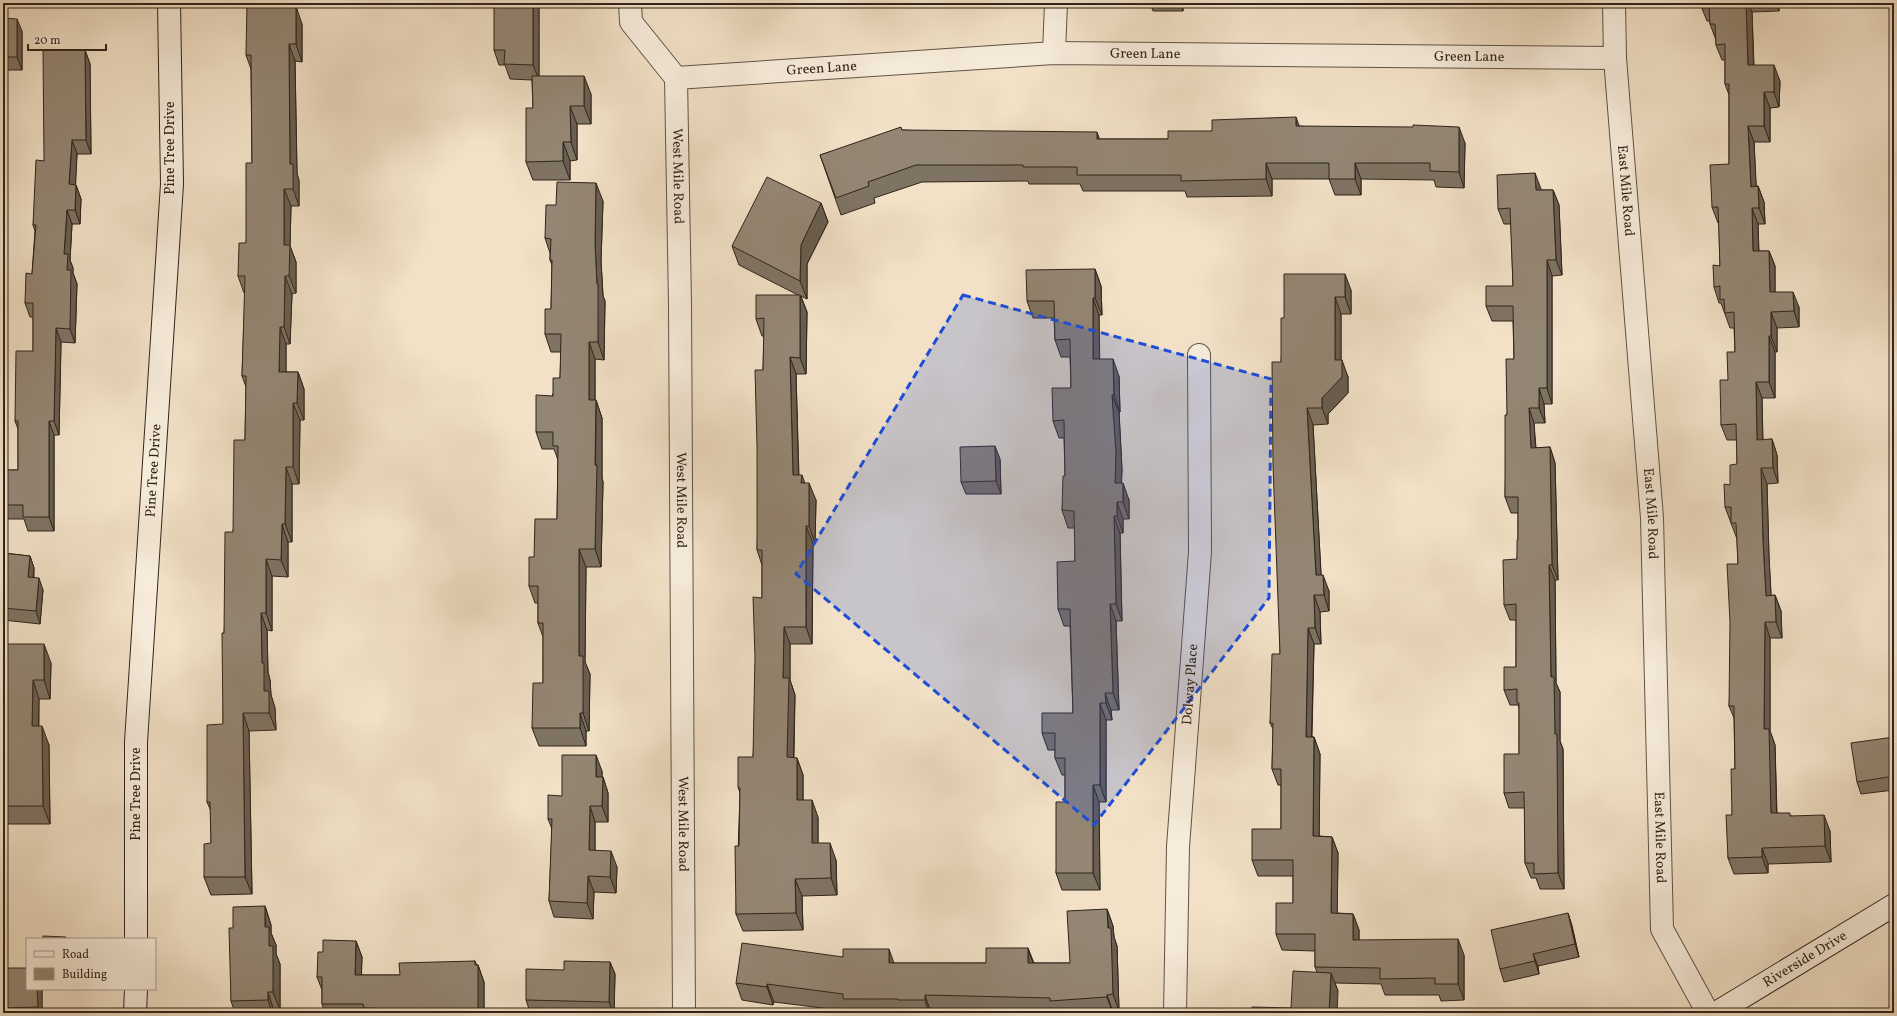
<svg xmlns="http://www.w3.org/2000/svg" width="1897" height="1016" font-family="Vollkorn,serif">
  <style>
    .lines { fill: none; stroke-linecap: round; stroke-linejoin: round }
    .street-casing { stroke: #605345; stroke-width: 24 }
    .secondary-casing { stroke: #2f241a; stroke-width: 24 }
    .street { stroke: #f7ecdb; stroke-width: 22 }
    .secondary { stroke: #f7ecdb; stroke-width: 22 }
    .wall { fill: #7f7364; stroke: #2f241a }
    .shaded-wall { fill: #685e51; stroke: #2f241a }
    .building { fill: #948674; stroke: #2f241a }
    .marked { fill: #1d4ed8; fill-opacity: 0.2; stroke: #1d4ed8; stroke-width: 3; stroke-dasharray: 8 5; stroke-linejoin: round }
    .labels { text-anchor: middle; dominant-baseline: central; stroke-width: 3.5; stroke-linejoin: round; paint-order: stroke }
    .street-label { font-size: 14px; fill: #2f241a; stroke: #f7ecdb }
  </style>
  <rect width="100%" height="100%" fill="#f2e1c7"/>
  <filter id="stains"><feTurbulence type="fractalNoise" baseFrequency=".005" numOctaves="4"/><feColorMatrix values="0 0 0 0 .2 0 0 0 0 .09 0 0 0 0 .02 0 0 0 .5 -.17"/></filter>
  <radialGradient id="worn" r=".72"><stop offset=".6" stop-color="#630" stop-opacity="0"/><stop offset="1" stop-color="#630" stop-opacity=".3"/></radialGradient>
  <g class="lines">
    <defs>
      <g id="street">
        <path id="s1" d="M630,3l1,19 45,56 4,226 4,709"/>
        <path id="s2" d="M1614,3l1,55 37,460 10,411 46,84"/>
        <path d="M1054,53l2,-50"/>
        <path id="s3" d="M676,78l378,-25 561,5"/>
        <path id="s4" d="M1175,1013l3,-166 22,-295 -1,-197"/>
      </g>
      <g id="secondary">
        <path id="s5" d="M136,939v-197l36,-558 -3,-181"/>
        <path d="M135,1013l1,-24"/>
        <path id="s6" d="M1716,1013l178,-108"/>
      </g>
    </defs>
    <!-- street casing -->
    <use href="#street" class="street-casing"/>
    <!-- secondary casing -->
    <use href="#secondary" class="secondary-casing"/>
    <!-- street -->
    <use href="#street" class="street"/>
    <!-- secondary -->
    <use href="#secondary" class="secondary"/>
  </g>
  <!-- wall -->
  <g class="wall">
    <path d="M288,3v4l14,17v38l-7,-1 2,112 2,8v25h-8l-1,40 6,16v31l-4,1 -2,50h-4v28h12l6,17v31h-4l-1,64h-7v58h-4v35l-16,-1v55l-5,-1 1,42 2,8 1,15 4,13 1,22 -27,1 3,163 -41,1 -7,-18 7,-34v-32l-4,-9 16,-78 1,-91 9,-101 12,-92 1,-53 -4,-11 3,-83h-1l-6,-17 8,-33 6,-80 -1,-94 -5,-14z"/>
    <path d="M539,3v73l52,18v30h-14v36l-7,1v19h-37l-7,-18 7,-54 -1,-28 -22,-1 -5,-14h-6l-5,-15z"/>
    <path d="M1150,3h33v8h-30z"/>
    <path d="M1701,3h78v8l-27,1 2,53 26,16 -1,26 -9,1v34h-16l2,44h2l6,16 1,22h-7l1,27h10l6,15v26l24,15v20l-22,1v24h-2v46h-13l1,42 9,-1 5,16 1,28 -11,1 2,73 2,39 4,-1 6,16 1,27h-12v93l5,14 2,68 15,3 38,15 1,31 -63,2v9l-34,1 -6,-16 4,-43 3,-46 -1,-51 -5,-12 9,-142 -1,-25 -12,-32 5,-22 7,-21v-24h-10l-6,-15 7,-45 7,-28 -1,-24h-4l-9,-25h-2l-5,-16 6,-21 -1,-43h-1l-6,-16 17,-43v-69l-4,-11v-24h-3l-6,-15v-5l-6,-16v-3h-3l-6,-15z"/>
    <path d="M3,18l19,13v39h-19z"/>
    <path d="M85,50l5,14 1,90h-14l-2,31h1l5,14 -1,25h-8l-2,36 3,8v5l4,11 -2,59 -14,-1 -2,93h-5v96h-26l-4,-12h-21v-49h15v-41l-3,-8 18,-70v-34h-3l-5,-14 7,-29 3,-43 -2,-6 11,-64z"/>
    <path d="M1299,126l166,17 -1,45 -28,-1 -2,-7 -73,-1v16h-26l-6,-16h-57v17l-85,1 -2,-6h-102l-3,-7h-51l-1,-3 -106,1 -48,16 1,5 -34,12 -21,-60 82,-25 197,9h69l44,-8z"/>
    <path d="M1541,189v1h12l6,15 3,70 -10,1v128h-8l1,19h-11l2,25 14,-1 5,16 3,117h-3l1,103 4,9v49l3,8 1,140h-24l-4,-11h-5l-6,-15v-55h-16l-5,-15 15,-39v-46l-1,-3h-8l-6,-15 12,-23v-47h-6l-6,-15 13,-46 1,-19v-27h-7l-6,-16 2,-82 7,-56 -1,-38h-21l-6,-15 27,-20 -2,-62h-7l-6,-15z"/>
    <path d="M603,201l-2,60 2,35 2,5 -1,59 -9,-1v41h1l6,18v60l1,4 -2,85h-15l-1,95 5,12 -1,57h-3v15h-47l-7,-18 11,-45v-46l-5,-14v-20h-3l-6,-17 5,-29 23,-38 1,-59 -4,-11h-12l-6,-17 24,-54 1,-26h-10l-6,-18 6,-25 1,-44 -2,-5v-7l-5,-15 11,-33z"/>
    <path d="M821,203l7,19 -21,42v35l-6,-3 6,16 -1,62h-10l3,101 17,25 -1,43h-2l-1,101h-22v36l5,15 -1,63h3l6,17v25l15,17v26l18,17 1,35 -35,1 1,34 -60,1 -7,-17 4,-121 -2,-6 15,-30 9,-159v-33l-5,-15 6,-180 1,-34h-2l-6,-17 42,-24 -59,-30 -7,-19z"/>
    <path d="M1095,269l6,17 1,29h-3v44l20,17 1,36h-1l3,58 -1,13 8,17v19h-6v14h-3l2,88h-6l3,89h-8l1,10h-6v82h-7l1,88h-38l-6,-17 9,-71v-27h-3l-7,-17v-8h-7l-6,-17 31,-20 -3,-87h-6l-6,-17 17,-48v-33h-7l-6,-18 3,-34 -1,-38h-5l-6,-17 18,-33 -1,-31h-9l-6,-17 -1,-22h-21l-6,-17z"/>
    <path d="M1351,290v24h-10v46l7,17v16l-20,21v10l-15,1 8,150 8,16v20l-9,1 1,32h-7l-2,93h2l6,17 -1,82 13,1 6,16 -1,60 16,1 6,16v10l105,15v45l-23,1 -2,-6h-54l-4,-11 -46,-1 3,8 -47,17 26,-36 -2,-5v-16l-33,-1 -6,-16 17,-31v-27h-35l-6,-16 29,-31v-44h-3l-6,-16 1,-40 -3,-6 10,-69 1,-292 3,-44z"/>
    <path d="M1000,459l1,35h-35l-5,-12z"/>
    <path d="M3,553l27,3 4,12v9l9,13 -3,34 -37,-4z"/>
    <path d="M3,644l48,19 -1,36h-11v27l10,19 1,79h-47z"/>
    <path d="M1894,737v53l-33,4 -4,-12z"/>
    <path d="M602,771v6h1l5,16v29h-13v29l22,16 -1,26 -22,-1 -1,27 -39,-2 -5,-16 3,-72 -4,-10 14,-23z"/>
    <path d="M265,906l6,19v8l5,12v9l4,10v46l-6,1v2h-39l-4,-12 2,-73z"/>
    <path d="M1107,909l6,17 1,11 3,9 2,65 -6,1v1h-265l-1,-2 -73,-9 -1,3 -31,-5 -6,-17 107,-26 51,6h92l42,-15 6,15h36z"/>
    <path d="M1568,913l4,13 7,31 -41,9 1,8 -35,8 -4,-13z"/>
    <path d="M356,941l6,16 -1,18h39l75,-14 1,4h2l6,17v31h-159l-3,-9v-14l-5,-13 6,-25z"/>
    <path d="M610,962l5,12 -1,39h-58l-26,-1 -4,-12 38,-30z"/>
    <path d="M3,968l24,21h15v24h-39z"/>
  </g>
  <!-- shaded-wall -->
  <g class="shaded-wall">
    <path d="M282,3h6v21l-6,-17z"/>
    <path d="M533,3h6v77l-6,-15z"/>
    <path d="M1180,3h3v8z"/>
    <path d="M1746,3h2l4,9 2,69 -6,-16z"/>
    <path d="M1776,3h3v8z"/>
    <path d="M296,6l6,18v38l-6,-18z"/>
    <path d="M17,19l5,12v39l-5,-13z"/>
    <path d="M289,44l6,17 2,112 2,8v25l-6,-17 -3,-25z"/>
    <path d="M85,50l5,14 1,90 -5,-14z"/>
    <path d="M1774,65l6,16 -1,26 -5,-15z"/>
    <path d="M584,76l7,18v30l-7,-18z"/>
    <path d="M1764,92l6,16v34l-6,-16z"/>
    <path d="M570,106l7,18v36l-6,-18z"/>
    <path d="M1296,117l6,17 -6,-8z"/>
    <path d="M1748,126l6,16 3,60 -6,-15z"/>
    <path d="M1459,127l6,16 -1,45 -5,-16z"/>
    <path d="M1097,132l6,16 -6,-9z"/>
    <path d="M72,140l5,14 -2,44 -6,-14z"/>
    <path d="M563,142l7,19v19l-7,-19z"/>
    <path d="M1266,163l6,16v17l-6,-17z"/>
    <path d="M1355,163l6,16v16l-6,-16z"/>
    <path d="M1535,173l6,16v17l-5,-16z"/>
    <path d="M596,183l7,18 -2,60 2,35 2,5 -1,59 -6,-18 -1,-58 -2,-41z"/>
    <path d="M76,185l5,14 -1,25 -5,-14z"/>
    <path d="M1758,186l6,16 1,22 -6,-16z"/>
    <path d="M284,189l7,17 -1,40 6,16v31l-7,-17 -5,-31z"/>
    <path d="M1553,190l6,15 3,70 -6,-15z"/>
    <path d="M821,203l7,19 -21,42v35l-7,-18 1,-36z"/>
    <path d="M1752,208l6,16 1,43 -6,-16z"/>
    <path d="M67,210l5,14 -2,36 3,8v5l4,11 -2,59 -5,-14 -3,-59 -3,-16z"/>
    <path d="M1769,251l6,15v42l-5,-16z"/>
    <path d="M1547,260l5,16v128l-5,-16z"/>
    <path d="M1095,269l6,17 1,29 -7,-17z"/>
    <path d="M1345,274l6,16v24l-6,-17z"/>
    <path d="M285,276l7,18 -2,50 -6,-17z"/>
    <path d="M1793,292l6,15v20l-5,-16z"/>
    <path d="M800,295l7,17 -1,62 -6,-16z"/>
    <path d="M1335,297l6,17v63l-6,-17z"/>
    <path d="M1093,298l6,17 1,61 -7,-17z"/>
    <path d="M1771,312l6,16v24l-6,-16z"/>
    <path d="M280,327l6,17v45l-7,-17z"/>
    <path d="M56,328l5,14 -2,93 -5,-14z"/>
    <path d="M1769,336l6,16v46l-6,-16z"/>
    <path d="M589,342l6,17v59l-6,-18z"/>
    <path d="M790,357l6,17 3,118 -6,-17z"/>
    <path d="M1113,359l6,17 1,36 -6,-17z"/>
    <path d="M1342,360l6,17v16l-20,21v10l-6,-16v-10z"/>
    <path d="M298,372l6,17v31l-7,-17z"/>
    <path d="M1756,382l6,16 1,58 -6,-16z"/>
    <path d="M1539,388l5,16 1,19 -6,-15z"/>
    <path d="M1112,395l7,17 3,58 -1,30 -6,-17z"/>
    <path d="M596,400l6,18v60l1,4 -2,85 -6,-18z"/>
    <path d="M293,403l7,17 -1,64 -6,-17z"/>
    <path d="M1307,408l6,17 9,167 -6,-17z"/>
    <path d="M1529,408l5,15 2,40 -5,-15z"/>
    <path d="M49,421l5,14v96l-5,-14z"/>
    <path d="M1772,439l5,16 1,28 -5,-15z"/>
    <path d="M995,446l5,13 1,35 -5,-13z"/>
    <path d="M1550,447l5,16 3,117 -6,-15z"/>
    <path d="M286,467l6,17v58l-7,-18z"/>
    <path d="M1761,468l6,16 2,73 3,54 -6,-15 -3,-55z"/>
    <path d="M802,475l6,17 -7,-9z"/>
    <path d="M809,483l7,17 -1,43 -6,-17z"/>
    <path d="M1123,483l6,17v19l-6,-17z"/>
    <path d="M1117,502l6,17v14l-6,-17z"/>
    <path d="M1114,516l6,17 2,88 -6,-17z"/>
    <path d="M282,524l6,18v35l-7,-17z"/>
    <path d="M806,526l7,17 -1,101 -6,-17z"/>
    <path d="M579,549l7,18 -1,95 5,12 -1,57 -6,-18 -4,-57z"/>
    <path d="M30,556l4,12 -2,21 -4,-12z"/>
    <path d="M266,559l6,17v55l-6,-18z"/>
    <path d="M1549,565l6,15 1,103 4,9v49l3,8 1,140 -6,-16 -3,-139 -4,-57z"/>
    <path d="M1323,575l6,16v20l-5,-16z"/>
    <path d="M39,578l4,12 -3,34 -4,-13z"/>
    <path d="M1314,595l6,17 1,32 -6,-16z"/>
    <path d="M1775,595l6,16 1,27 -6,-16z"/>
    <path d="M1110,604l6,17 3,89 -6,-17z"/>
    <path d="M261,613l6,17 1,42 2,8 1,15 4,13 1,22 -7,-17 -5,-22 -2,-28z"/>
    <path d="M1765,622l5,16v93l5,14 2,84 -6,-16 -7,-84z"/>
    <path d="M784,627l6,17v36l5,15 -2,79 -6,-17 -4,-79z"/>
    <path d="M1308,628l6,16 -3,110 -5,-17z"/>
    <path d="M44,644l7,19 -1,36 -6,-19z"/>
    <path d="M33,680l6,19 -1,46 -6,-19z"/>
    <path d="M1105,693l6,17 1,10 -6,-17z"/>
    <path d="M1100,703l6,17v82l-6,-17z"/>
    <path d="M243,713l6,18 3,163 -7,-17z"/>
    <path d="M580,713l6,18v15l-6,-18z"/>
    <path d="M42,726l7,19 1,79 -7,-18z"/>
    <path d="M1314,737l6,17 -1,99 -6,-17z"/>
    <path d="M596,755l6,16v22l-6,-16z"/>
    <path d="M797,758l6,17v42l-6,-17z"/>
    <path d="M603,777l5,16v29l-6,-16z"/>
    <path d="M1093,785l6,17 1,88 -7,-17z"/>
    <path d="M812,800l6,17v43l-6,-17z"/>
    <path d="M590,806l5,16v44l-6,-16z"/>
    <path d="M1824,815l6,16 1,31 -6,-16z"/>
    <path d="M1332,837l6,16 -1,77 -6,-17z"/>
    <path d="M830,843l6,17 1,35 -6,-17z"/>
    <path d="M1762,848l6,16v9l-6,-16z"/>
    <path d="M611,851l6,16 -1,26 -6,-16z"/>
    <path d="M588,876l6,16 -1,27 -6,-16z"/>
    <path d="M795,879l7,17 1,34 -7,-17z"/>
    <path d="M265,906l6,19v8l5,12v9l4,10v46l-7,-18 -4,-46 -4,-19z"/>
    <path d="M1107,909l6,17 1,11 3,9 2,65 -6,-17z"/>
    <path d="M1568,913l4,13 7,31 -4,-13z"/>
    <path d="M1353,914l6,16v26l-6,-16z"/>
    <path d="M1458,939l6,16v45l-6,-16z"/>
    <path d="M356,941l6,16 -1,34 -6,-16z"/>
    <path d="M1028,948l6,18 -6,-3z"/>
    <path d="M889,949l6,17 -6,-3z"/>
    <path d="M1533,954l5,12 1,8 -4,-13z"/>
    <path d="M475,961l3,8v-4l6,17v31h-6z"/>
    <path d="M610,962l5,12 -1,39h-1l-4,-11z"/>
    <path d="M1331,973l7,18 -1,22h-8z"/>
    <path d="M767,984l7,18 -1,3 -6,-18z"/>
    <path d="M37,989h5v24h-2l-2,-6z"/>
    <path d="M268,992l6,19v2h-2l-4,-13z"/>
    <path d="M925,995l6,18h-2l-4,-13z"/>
    <path d="M1107,995l6,17v1l-6,-16z"/>
  </g>
  <!-- building -->
  <g class="building">
    <path d="M247,3h35v4l14,-1v38h-7l1,120h3v25h-9v56h6l-1,31h-4l-1,51h-4l-1,45h19l-1,31h-4v64h-7l-1,57h-3l-1,36 -15,-1v54h-5l1,50h2v28h5v22h-26l2,164h-41v-33l7,-1 -1,-41h-3v-77l16,-1 -1,-91h2l1,-101h8l1,-92h11l1,-64h-4l3,-100h-7l1,-33h7v-80h6l-1,-108h-5z"/>
    <path d="M494,3h39v62l-29,-1 1,-14h-11z"/>
    <path d="M1701,3h45l2,62h26v27h-10v34h-16l3,61 7,-1 1,22h-7l1,43h16l1,41h23l1,19 -23,1v24h-2v46h-13l1,58 15,-1 1,29h-12l2,73 3,55 9,-1 1,27h-11l-1,107h5l2,84h19v3l34,-1 1,31 -63,2v9l-34,1 -2,-43h6l-1,-46h4l-1,-63h-5l1,-84 -3,-58h11l-2,-41h-5v-16h-6l-1,-23 6,1v-20l7,-1 -1,-40 -15,1 -1,-45h8l-1,-28h8l-1,-40 -9,1 -1,-14 -4,1v-14l-6,1 -1,-22 7,1 -2,-59h-6l-2,-42 19,-1v-80h-4v-40l-9,1 -1,-21h-5l-1,-19 -8,1z"/>
    <path d="M3,18l14,1v38h-14z"/>
    <path d="M43,50h42l1,90h-14l-3,44 7,1 -1,25h-8l-3,44h4l-1,16h4l-1,59 -14,-1 -2,93h-5v96h-26v-12h-20v-35h15v-49h-3l1,-70h17v-48h-8l1,-30 6,1 4,-49h-3l3,-65 8,1z"/>
    <path d="M532,76h52v30h-14l1,36h-8v19l-37,1v-54h7z"/>
    <path d="M1296,117v9l117,1v-2l46,2v45l-29,-1v-8h-75v16h-26v-16h-63v16l-85,2v-6h-104v-8h-54v-2h-107l-48,17 1,4 -33,12 -16,-43 81,-28 1,3 195,2v7h71v-8h44v-11z"/>
    <path d="M1535,173l1,17h17l3,70h-9v128h-8v20h-10l2,40 19,-1 2,118h-3l2,112h3l1,57h2l1,139 -24,1v-11h-9l-1,-71 -20,1v-39h15v-51h-2v-14l-13,1v-23h12v-63l-12,1 -1,-45 14,-1v-19h1v-43h-13v-82h2l-1,-56h8l-1,-53h-27v-20h27l-3,-78 -12,1 -1,-34z"/>
    <path d="M767,177l54,26 -20,42 -1,36 -68,-35z"/>
    <path d="M557,182l39,1 -1,60 2,41h1v58h-9v58h7l-1,65h2l-2,84h-16v107h4v57h-3v15h-48l1,-45h10v-60h-5v-37h-9v-29h5l1,-38h22l1,-73h-5v-14h-17v-37l17,1v-18h7l1,-44h-16v-25h6l1,-49h-2l1,-21 -6,-1 1,-33h10z"/>
    <path d="M1095,269v29h-2v61h20l1,36h-2l4,58 -1,30h8v19h-6v14h-3l2,88h-6l3,89h-8l1,10h-6v82h-7v88h-37v-71h9v-44h-10v-25h-13v-20h31l-3,-104h-12l-1,-47 18,-1 -1,-50 -12,-1 1,-34h2l-1,-56 -11,1 -1,-33h19l-1,-49 -15,1 -1,-39h-27l-1,-31z"/>
    <path d="M1284,274h61v23h-10v63h7v17l-20,21v10h-15l9,167h7l1,20h-10l1,33h-7l-2,109h8l-1,99 19,1 -1,76 22,1v26l105,-1v45h-23v-6l-55,1v-11l-65,-1v-33h-39v-31h17v-43h-41v-31h29v-60h-9l1,-46h-3l2,-69h8l-7,-189 -1,-103h9v-44h3z"/>
    <path d="M756,295h44v63l-10,-1 3,118h9l-1,8h8v43h-3v101h-22l-1,51h6l-2,79 10,1v42h15v43h18l1,35 -36,1 1,34 -60,1 -1,-68h4l1,-58 -2,-1v-30h15l2,-101 -2,-59 9,1v-48h-5v-103l-2,-77h8l1,-52 -8,1z"/>
    <path d="M995,446l1,35 -35,1 -1,-35z"/>
    <path d="M3,553l27,3 -2,21 11,1 -3,33 -33,-3z"/>
    <path d="M3,644h41v36h-11l-1,46h10l1,80h-40z"/>
    <path d="M1894,737v39l-37,6 -6,-39z"/>
    <path d="M562,755h34v22h7l-1,29h-12l-1,44 22,1 -1,26 -22,-1 -1,27 -38,-2 3,-82h-4v-24l14,1z"/>
    <path d="M265,906v21h4v19h4v46h-5v8l-37,1 -2,-73h4v-21z"/>
    <path d="M1107,909l1,19h3l2,66 -6,1v2l-57,4v-3l-82,-2 -43,-1v5h-27v-1h-55v-5l-76,-10v3l-31,-4 6,-40 101,14v-8h46v14h97v-15h42v15h42l-3,-52z"/>
    <path d="M1568,913l7,31 -42,10 2,7 -35,8 -9,-39z"/>
    <path d="M43,936l23,1v2h-23z"/>
    <path d="M323,940l33,1 -1,34h45l-1,-12 76,-2v4h3v48h-77v-4l-37,-1 -1,-4h-41v-27h-5l1,-25h5z"/>
    <path d="M564,961l46,1 -1,40 -83,-2v-31l38,1z"/>
    <path d="M3,968h24v21h10l1,18 -35,1z"/>
    <path d="M1293,971l38,2 -2,40h-77v-6l39,1z"/>
  </g>
  <!-- marked area -->
  <path class="marked" d="M963,295l308,84 -2,219 -175,227 -298,-251z"/>
  <g class="labels">
    <!-- street labels -->
    <g class="street-label">
      <text stroke="none"><textPath href="#s3" startOffset="470">Green Lane</textPath></text>
      <text stroke="none"><textPath href="#s3" startOffset="794">Green Lane</textPath></text>
      <text stroke="none"><textPath href="#s3" startOffset="146">Green Lane</textPath></text>
      <text transform="translate(170 148) rotate(-90)">Pine Tree Drive</text>
      <text stroke="none"><textPath href="#s1" startOffset="189">West Mile Road</textPath></text>
      <text stroke="none"><textPath href="#s2" startOffset="188">East Mile Road</textPath></text>
      <text stroke="none"><textPath href="#s5" startOffset="469">Pine Tree Drive</textPath></text>
      <text stroke="none"><textPath href="#s1" startOffset="513">West Mile Road</textPath></text>
      <text stroke="none"><textPath href="#s2" startOffset="512">East Mile Road</textPath></text>
      <text stroke="none"><textPath href="#s4" startOffset="329">Dolway Place</textPath></text>
      <text transform="translate(136 794) rotate(-90)">Pine Tree Drive</text>
      <text stroke="none"><textPath href="#s1" startOffset="837">West Mile Road</textPath></text>
      <text stroke="none"><textPath href="#s2" startOffset="836">East Mile Road</textPath></text>
      <text stroke="none"><textPath href="#s6" startOffset="104">Riverside Drive</textPath></text>
    </g>
  </g>
  <!-- margin -->
  <rect width="1897" height="1016" fill="none" stroke="#f2e1c7" stroke-width="16"/>
  <rect x="4" y="4" width="1889" height="1008" fill="none" stroke="#2f241a" stroke-width="2"/>
  <rect x="8" y="8" width="1881" height="1000" fill="none" stroke="#2f241a"/>
  <!-- legend -->
  <rect x="26" y="938" width="130" height="52" fill="#f7ecdb" stroke="#a79c8e"/>
  <rect x="34" y="951" width="20" height="6" fill="#f7ecdb" stroke="#a79c8e"/>
  <text x="62" y="958" font-size="12" fill="#2f241a">Road</text>
  <rect x="34" y="968" width="20" height="12" fill="#948674" stroke="#a79c8e"/>
  <text x="62" y="978" font-size="12" fill="#2f241a">Building</text>
  <!-- scale -->
  <path d="M28 44v6h78v-6" fill="none" stroke="#2f241a" stroke-width="2"/>
  <text x="34" y="44" font-size="12" fill="#2f241a" stroke="#f7ecdb" stroke-width="3" paint-order="stroke">20 m</text>
  <rect width="100%" height="100%" filter="url(#stains)"/>
  <rect width="100%" height="100%" fill="url(#worn)"/>
</svg>
